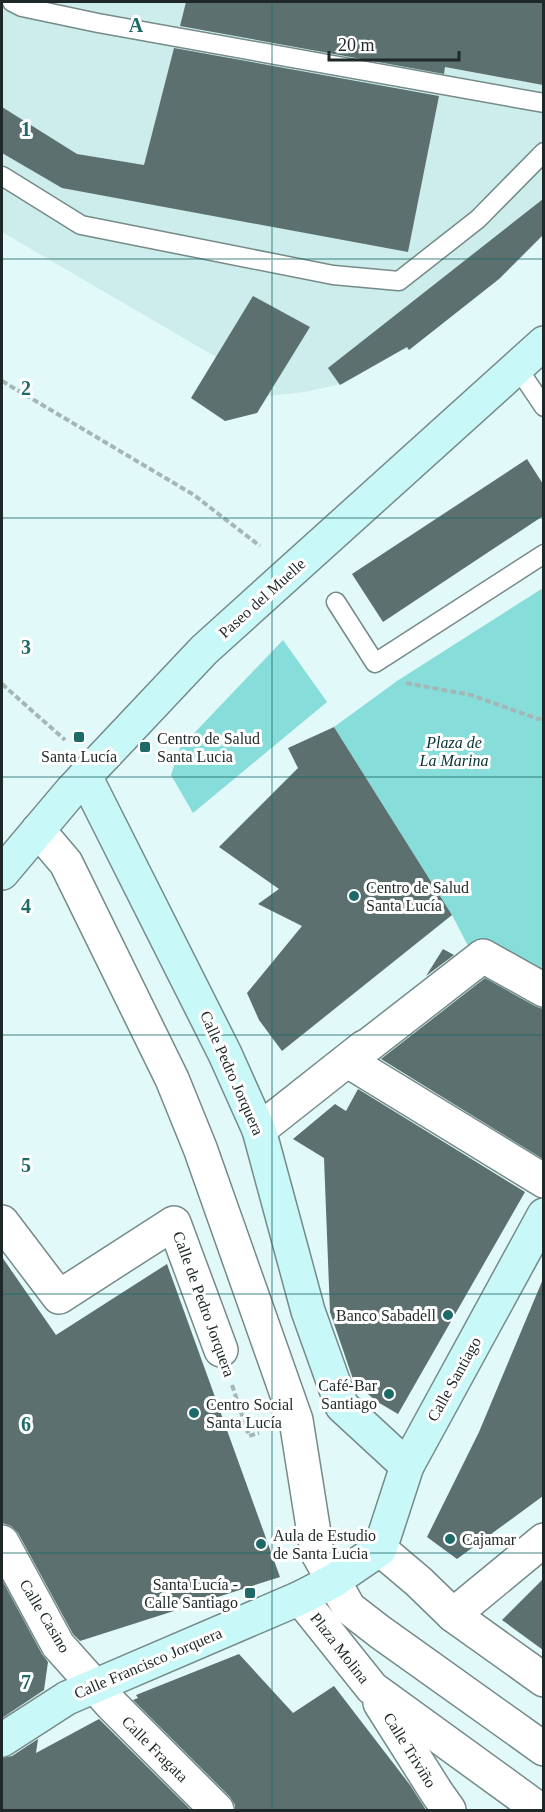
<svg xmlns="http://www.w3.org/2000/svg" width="545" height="1812" font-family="Georgia,serif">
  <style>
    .built { fill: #ccedeb }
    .green { fill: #87ddda }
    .building { fill: #5b706f }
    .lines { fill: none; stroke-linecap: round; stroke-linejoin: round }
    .lane-casing { stroke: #758a89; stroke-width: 21 }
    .street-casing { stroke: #758a89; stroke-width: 36 }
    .secondary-casing { stroke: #758a89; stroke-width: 36 }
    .path { stroke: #a4b7b6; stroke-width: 4; stroke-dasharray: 6 3; stroke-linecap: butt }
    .lane { stroke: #fff; stroke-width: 18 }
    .street { stroke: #fff; stroke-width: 33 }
    .secondary { stroke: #c8f9f8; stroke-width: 33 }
    .grid { fill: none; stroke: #1d6a69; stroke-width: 1.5; stroke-opacity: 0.55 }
    .poi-dot { fill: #1d6a69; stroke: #fff; stroke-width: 2 }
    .labels { text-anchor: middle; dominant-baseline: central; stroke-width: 6; stroke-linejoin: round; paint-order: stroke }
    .street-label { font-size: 16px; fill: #1f2828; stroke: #fff }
    .poi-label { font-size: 16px; fill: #1f2828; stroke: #fff; text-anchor: start }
    .park-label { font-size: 16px; font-style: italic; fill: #063232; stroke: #fff }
    .grid-label { font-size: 20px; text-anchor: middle; font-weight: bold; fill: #1d6a69; stroke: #fff; stroke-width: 6; stroke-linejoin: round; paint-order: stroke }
  </style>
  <rect width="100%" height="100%" fill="#e1f9f8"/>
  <!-- built -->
  <path class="built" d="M2,2h541v233l-44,44 -90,71h-8l-57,33 -39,9 -38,4 -10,17 -32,8 -9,-64 -214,-125z"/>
  <!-- green -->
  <g class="green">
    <path d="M543,588v419l-62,-36 -29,-56 -118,-188 63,-46z"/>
    <path d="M283,640l44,62 -134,111 -22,-38 9,-27z"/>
  </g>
  <!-- building -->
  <g class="building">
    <path d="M186,2h357v83l-98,-18 -1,7 -264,-48z"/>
    <path d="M174,48l265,48 -31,156 -346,-64 -60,-35v-46l75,47 67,11z"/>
    <path d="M543,199v36l-44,44 -90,71 -2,-3 -67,38 -12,-17z"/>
    <path d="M253,296l57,31 -53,86 -32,8 -34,-23z"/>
    <path d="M527,459l16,25v32l-160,106 -31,-48z"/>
    <path d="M334,727l118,188 -170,136 -23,-31 -12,-27 55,-67 -44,-22 21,-15 -60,-42 79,-79 -10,-20z"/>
    <path d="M443,949l11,6 -28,21z"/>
    <path d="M485,978l50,28 8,3v150l-162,-100z"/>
    <path d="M358,1089l167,103 -127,222 -22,-13 -22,-19 -24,-70 -6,-154 -31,-19 42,-35 11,7z"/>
    <path d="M2,1257l54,78 111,-71 113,313 -200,64 -7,-7 -55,-101 -7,-7 -9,-3z"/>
    <path d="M543,1279v217l-86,63 -30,-22 52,-105z"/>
    <path d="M543,1579v71l-41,-30z"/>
    <path d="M2,1580l40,74 6,8 -4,28 -42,28z"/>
    <path d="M239,1654l54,59 41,-27 76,99 16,25h-191v-5l-5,-8 -97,-97 5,-2 -2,-3z"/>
    <path d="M99,1719l92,91h-189v-52l10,-2 26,-17 -2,14z"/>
  </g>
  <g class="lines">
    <defs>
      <g id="lane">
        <path d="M12,2l10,5 76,16 446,80"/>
        <path d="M2,176l79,49 252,50 66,6 79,-62 66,-67"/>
        <path d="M517,367l27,40"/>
        <path d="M336,602l39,61 169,-109"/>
      </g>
      <g id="street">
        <path d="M38,830l28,33 106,216 28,69 96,272 21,132 32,56 31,24 164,117"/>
        <path d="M544,990l-61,-34 -135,105 196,120"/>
        <path d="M259,1130l105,-83"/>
        <path d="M2,1222l57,75 115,-74 47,127"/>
        <path d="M2,1542l56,103 53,59 106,106"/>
        <path d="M380,1549l39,33 34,33 91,65"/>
        <path d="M300,1598l72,90 168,122"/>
        <path d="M453,1615l91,-75"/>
        <path d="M380,1703l57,90 12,17"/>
      </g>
      <g id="secondary">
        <path d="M85,776l140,278 34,76 49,181 34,95 65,60"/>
        <path d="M2,873l70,-83 132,-140 340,-307"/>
        <path d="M2,1740l65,-42 233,-100 33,-17 47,-32 27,-83 137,-251"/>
      </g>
    </defs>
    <!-- lane casing -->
    <use href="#lane" class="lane-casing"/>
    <!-- street casing -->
    <use href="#street" class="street-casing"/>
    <!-- secondary casing -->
    <use href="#secondary" class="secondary-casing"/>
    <!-- path -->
    <g class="path">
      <path d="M2,381l192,114 66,51"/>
      <path d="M406,683l65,12 67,24 6,-1"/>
      <path d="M2,684l63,56"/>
      <path d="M232,1385l17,51 10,-3"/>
    </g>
    <!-- lane -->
    <use href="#lane" class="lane"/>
    <!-- street -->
    <use href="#street" class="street"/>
    <!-- secondary -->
    <use href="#secondary" class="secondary"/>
  </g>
  <!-- grid -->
  <path class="grid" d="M272,2v1808M2,259h542M2,518h542M2,777h542M2,1035h542M2,1294h542M2,1553h542"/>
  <!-- markers -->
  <g class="poi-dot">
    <rect x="73" y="731" width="12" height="12" rx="3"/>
    <rect x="139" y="741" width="12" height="12" rx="3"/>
    <circle cx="354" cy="896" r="6"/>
    <circle cx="448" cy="1315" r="6"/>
    <circle cx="389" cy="1394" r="6"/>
    <circle cx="194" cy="1413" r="6"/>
    <circle cx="450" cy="1539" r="6"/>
    <circle cx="261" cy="1544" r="6"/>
    <rect x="244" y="1587" width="12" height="12" rx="3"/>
  </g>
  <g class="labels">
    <!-- street labels -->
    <g class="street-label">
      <text transform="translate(262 598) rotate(-42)">Paseo del Muelle</text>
      <text transform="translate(232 1073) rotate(66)">Calle Pedro Jorquera</text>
      <text transform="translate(204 1304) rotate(70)">Calle de Pedro Jorquera</text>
      <text transform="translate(454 1379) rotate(-61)">Calle Santiago</text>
      <text transform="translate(45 1616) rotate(59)">Calle Casino</text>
      <text transform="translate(340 1648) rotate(52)">Plaza Molina</text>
      <text transform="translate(148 1663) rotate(-23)">Calle Francisco Jorquera</text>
      <text transform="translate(155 1749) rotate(45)">Calle Fragata</text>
      <text transform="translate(410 1750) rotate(58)">Calle Triviño</text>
    </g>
    <!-- poi labels -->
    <g class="poi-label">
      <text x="157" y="738">Centro de Salud<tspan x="157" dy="18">Santa Lucia</tspan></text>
      <text x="79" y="756" text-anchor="middle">Santa Lucía</text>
      <text x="366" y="887">Centro de Salud<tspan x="366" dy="18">Santa Lucía</tspan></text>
      <text x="436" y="1315" text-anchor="end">Banco Sabadell</text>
      <text x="377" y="1385" text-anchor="end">Café-Bar<tspan x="377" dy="18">Santiago</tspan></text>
      <text x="206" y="1404">Centro Social<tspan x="206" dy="18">Santa Lucía</tspan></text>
      <text x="273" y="1535">Aula de Estudio<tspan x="273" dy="18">de Santa Lucia</tspan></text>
      <text x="462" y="1539">Cajamar</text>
      <text x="238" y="1584" text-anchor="end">Santa Lucía -<tspan x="238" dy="18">Calle Santiago</tspan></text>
    </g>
    <!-- park labels -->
    <g class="park-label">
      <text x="454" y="742">Plaza de<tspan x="454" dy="18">La Marina</tspan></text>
    </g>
  </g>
  <g class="grid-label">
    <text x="136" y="32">A</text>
    <text x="26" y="136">1</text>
    <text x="26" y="395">2</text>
    <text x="26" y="654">3</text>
    <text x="26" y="913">4</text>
    <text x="26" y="1172">5</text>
    <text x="26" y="1431">6</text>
    <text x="26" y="1689">7</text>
  </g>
  <!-- border -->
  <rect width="545" height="1812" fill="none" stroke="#1f2828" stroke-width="6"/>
  <!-- scale -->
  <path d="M329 51v9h130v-9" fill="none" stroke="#1f2828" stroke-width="3"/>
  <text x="338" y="51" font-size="18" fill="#1f2828" stroke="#ffffff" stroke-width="4.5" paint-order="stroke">20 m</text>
</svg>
